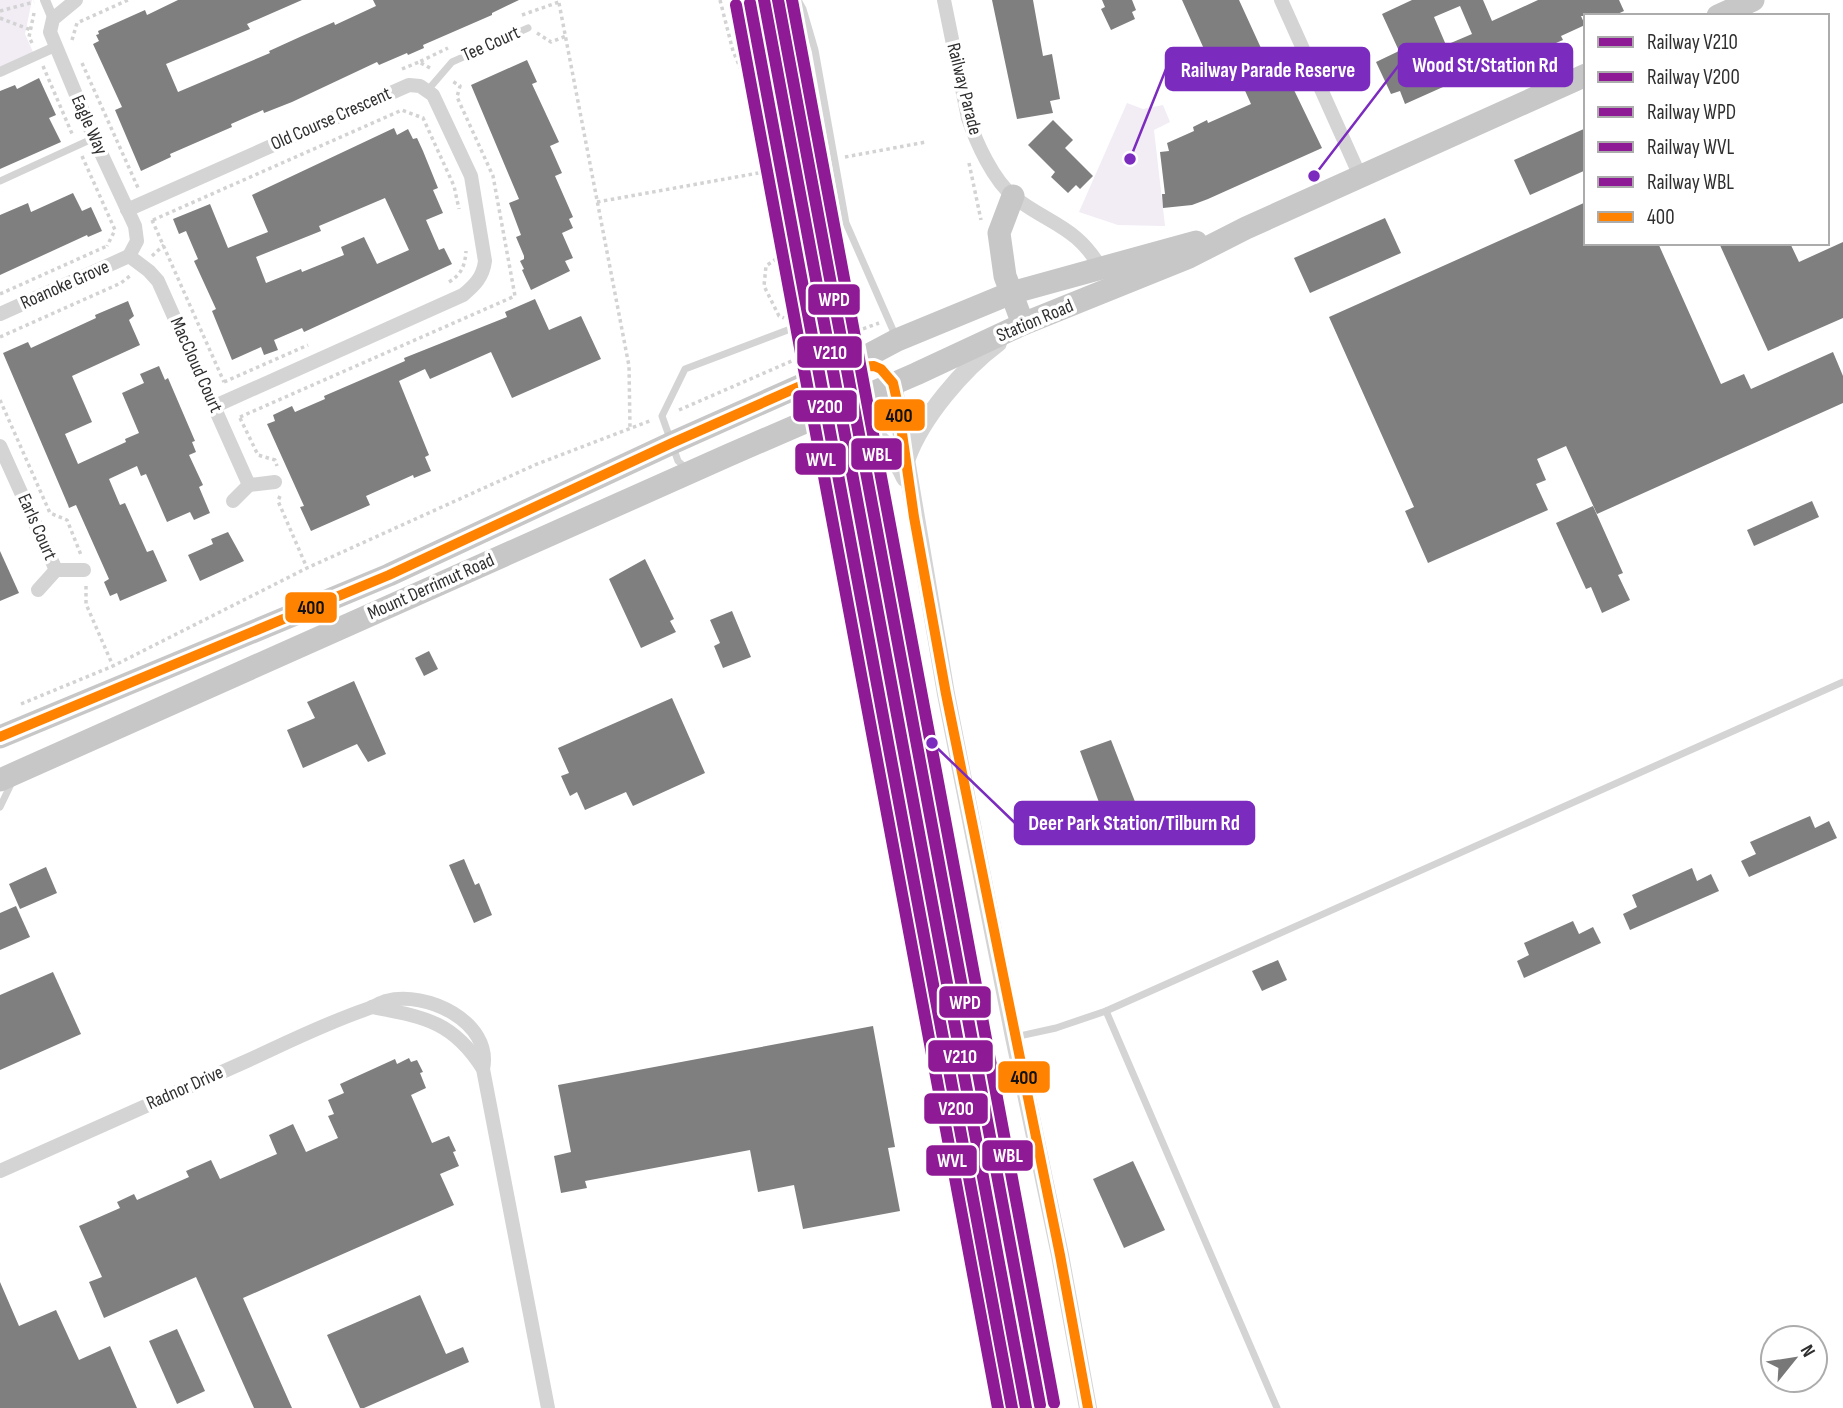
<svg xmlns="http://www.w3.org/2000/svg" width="1843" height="1408" font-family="'Sofia Sans Condensed',sans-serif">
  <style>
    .green { fill: #f2ecf5 }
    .building { fill: #7f7f7f; fill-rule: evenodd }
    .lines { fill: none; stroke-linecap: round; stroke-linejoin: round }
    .path { stroke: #d3d3d3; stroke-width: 3.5; stroke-dasharray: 3.5 3.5; stroke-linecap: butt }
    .service { stroke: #d4d4d4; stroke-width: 7 }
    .pedestrian { stroke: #d4d4d4; stroke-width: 10 }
    .minor { stroke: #d4d4d4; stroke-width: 14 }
    .tertiary { stroke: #d4d4d4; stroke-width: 18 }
    .primary { stroke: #c7c7c7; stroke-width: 23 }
    .bus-1-casing { stroke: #fff; stroke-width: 16 }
    .bus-1 { stroke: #ff8200; stroke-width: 10 }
    .rail-1-casing { stroke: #fff; stroke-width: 18 }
    .rail-2-casing { stroke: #fff; stroke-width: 18 }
    .rail-3-casing { stroke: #fff; stroke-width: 18 }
    .rail-4-casing { stroke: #fff; stroke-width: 18 }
    .rail-5-casing { stroke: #fff; stroke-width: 18 }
    .rail-1 { stroke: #8f1a95; stroke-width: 12 }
    .rail-2 { stroke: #8f1a95; stroke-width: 12 }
    .rail-3 { stroke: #8f1a95; stroke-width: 12 }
    .rail-4 { stroke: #8f1a95; stroke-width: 12 }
    .rail-5 { stroke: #8f1a95; stroke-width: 12 }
    .labels { text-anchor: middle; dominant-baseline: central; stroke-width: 7; stroke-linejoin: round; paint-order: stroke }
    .street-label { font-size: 19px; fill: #2f2f2f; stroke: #fff }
    .leader { fill: none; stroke: #7b2cbf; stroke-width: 2.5 }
    .callout-dot { fill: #7b2cbf; stroke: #fff; stroke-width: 2.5 }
    .callout { fill: #7b2cbf; stroke: #7b2cbf; stroke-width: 2.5 }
    .callout-label { font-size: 21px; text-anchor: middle; font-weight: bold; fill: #fff }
    .line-badge { stroke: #fff; stroke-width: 2.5 }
    .badge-label { font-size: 19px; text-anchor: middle; font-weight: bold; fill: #fff }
    .pale-badge-label { font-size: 19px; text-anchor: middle; font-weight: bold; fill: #111 }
  </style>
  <rect width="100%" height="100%" fill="#fff"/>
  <!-- green -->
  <g class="green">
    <path d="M0,0h32l-7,34 8,18 -33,15z"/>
    <path d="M1127,103l16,6 20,-4 7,17 -16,8 11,96 -47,-1 -39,-13z"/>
  </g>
  <!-- building -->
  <g class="building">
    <path d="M178,0h124l-55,24 3,5 -84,35 12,28 92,-39 -1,-2 33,-15 32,-14 1,3 41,-19 -3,-6h146l-27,13v2l-69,30 1,3 -16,7 -1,-2 -28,12 -2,-3 -85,40 -28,11 -1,-3 -32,14 1,3 -62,27 1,3 -30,14 -26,-61 7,-3 -29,-63 6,-3 -3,-6 3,-1 -1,-3 47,-21 2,5z"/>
    <path d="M992,0h41l10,56 9,-2 8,45 -10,2 3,12 -36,6z"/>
    <path d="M1102,0h30l4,10 -4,2 3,7 -24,11 -10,-21 4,-2z"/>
    <path d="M1182,0h57l27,59 5,-2 3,7 6,-3 42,87 -114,51 -16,6 -29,3 -1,-14h3l-5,-42 9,-1 -2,-8 27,-12 -1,-4 14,-7 1,3 43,-19 -18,-40 -27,12 -10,-23 8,-4z"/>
    <path d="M1412,0h71l9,21 46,-21h81l5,11 -11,5h-32l4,9 -24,11 2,4 -52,22 -2,-3 -28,11 -76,34 -5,-13 -9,3 -15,-32 23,-11 -17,-37zM1460,6l12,28 -26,11 -12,-28z"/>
    <path d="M527,60l10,22 -5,2 27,58 -9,4 12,27 -7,3 18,41 -4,2 4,9 -11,5 11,25 -8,3 5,10 -39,19 -9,-20 2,-1 -4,-8 4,-2v-3l-8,-19 5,-2 -12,-32 10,-4 -48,-114z"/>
    <path d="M39,78l17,37 -7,3 12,24 -61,27v-78l15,-6 2,4z"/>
    <path d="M1053,120l20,20 -8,8 28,28 -13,13 -4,-4 -8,8 -17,-16 4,-5 -27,-27z"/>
    <path d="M394,128l3,7 11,-6 5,10 4,-1 6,13 15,37 -5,2 10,23 -17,7 13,30 5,-2 8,16 -148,68 -2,-4 -28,12 4,10 -14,5 -3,-8 -29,13 -20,-49 4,-2 -22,-48 4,-2 -12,-28 -7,3 -6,-15 37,-15 18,44 40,-16 -16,-37zM385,198l24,52 -32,14 -13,-27 -23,10 3,8 -42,17 -1,-3 -35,14 -10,-26 65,-26 -2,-5z"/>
    <path d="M1586,128v42l-56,25 -16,-35z"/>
    <path d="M73,193l9,18 9,-4 11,24 -14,6 -1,-2 -87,40v-60l28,-12 3,9z"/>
    <path d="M1586,202v41h72l63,141 23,-10 7,15 82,-37 10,24v27l-246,111 -31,-68 -29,13 9,21 -10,4 12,26 -120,53 -23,-52 9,-4 -85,-190z"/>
    <path d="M1385,218l16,35 -91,40 -16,-35z"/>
    <path d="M1843,242v76l-75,33 -49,-108h71l9,19z"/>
    <path d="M535,299l14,31 32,-14 20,43 -89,39 -21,-46 -61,27 -5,-10 -26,12 30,74 -4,2 6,14 -17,7 -1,-3 -47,21 4,9 -59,26 -11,-24 4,-1 -37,-82 8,-3 -2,-6 19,-9 3,6 30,-13 -1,-3 81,-35 -1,-3 103,-41 -2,-5z"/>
    <path d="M128,301l6,15 -5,4 11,25 -68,31 20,46 -27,12 13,30 48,-22 -1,-3 14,-6 -17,-40 22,-10 -4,-9 19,-8 6,14 3,-2 27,63 -3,1 4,10 -7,3 14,30 -4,2 11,26 -16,7 -4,-8 -23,10 -21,-48 -5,2 -4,-10 -28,13 11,26 5,-2 22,49 6,-2 14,31 -47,20 -3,-8 -7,3 -6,-14 5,-3 -33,-74 -7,3 -1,-3 -65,-152 25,-11 3,6 65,-30 -1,-3z"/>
    <path d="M1812,501l7,16 -65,29 -7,-16z"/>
    <path d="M1593,506l30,67 -5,2 12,25 -28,13 -11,-26 -5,2 -30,-66z"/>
    <path d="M228,532l16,29 -44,20 -12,-26 25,-11 -2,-5z"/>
    <path d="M0,551l19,42 -19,8z"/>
    <path d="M645,559l29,60 -4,2 6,11 -35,16 -32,-69z"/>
    <path d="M732,611l19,46 -28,11 -9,-22 6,-3 -10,-23z"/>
    <path d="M429,651l9,18 -14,7 -9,-18z"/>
    <path d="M354,681l32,73 -18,8 -11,-18 -54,24 -16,-38 28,-12 -8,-16z"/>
    <path d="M672,698l33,75 -72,33 -7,-14 -41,18 -8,-18 -7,4 -9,-20 8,-3 -11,-25z"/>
    <path d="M1111,740l28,72 -32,12 -27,-73z"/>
    <path d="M1810,816l5,12 14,-7 8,17 -88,39 -8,-16 15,-7 -6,-12z"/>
    <path d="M464,859l11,26 4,-2 13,32 -18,8 -25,-58z"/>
    <path d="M46,867l11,26 -37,16 -11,-25z"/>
    <path d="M1692,868l5,13 14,-7 8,17 -89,39 -7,-16 14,-7 -5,-12z"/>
    <path d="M16,906l14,31 -30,13v-37z"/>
    <path d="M1573,921l6,13 14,-7 8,16 -77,35 -7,-17 12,-6 -5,-12z"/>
    <path d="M1278,960l9,20 -25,11 -10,-20z"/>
    <path d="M53,972l28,62 -81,36v-75z"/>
    <path d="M873,1026l22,121 -7,1 12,63 -97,18 -9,-44 -36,7 -8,-42 -165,31 2,7 -26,5 -7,-37 17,-4 -13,-67z"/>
    <path d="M409,1058l2,4 6,-2 6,12 -3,1 6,15 -15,7 21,48 17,-7 7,15 -3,1 6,14 -19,8 14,31 -211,93 49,110h-38l-58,-131 -92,41 -15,-36 13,-5 -23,-51 41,-18 -3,-6 17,-8 3,6 52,-23 -3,-6 25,-11 9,19 57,-25 -8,-19 24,-11 13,28 32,-14 -10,-22 6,-2 -6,-14 16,-7 -4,-9 55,-25 2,5z"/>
    <path d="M1133,1161l32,69 -41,18 -31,-69z"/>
    <path d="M0,1282l19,44 37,-16 23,50 31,-14 27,62h-137z"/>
    <path d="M420,1295l26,59 17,-7 6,15 -105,46h-4l-33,-73z"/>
    <path d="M177,1329l28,62 -28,13 -28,-63z"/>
  </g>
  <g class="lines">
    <!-- path -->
    <g class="path">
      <path d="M720,0l13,51 16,37 28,157 -1,14 -10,7 -2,20 15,30 5,2"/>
      <path d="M559,3l70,363 1,62"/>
      <path d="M0,11l34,-9"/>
      <path d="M522,15l37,-13"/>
      <path d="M0,18l31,12"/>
      <path d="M537,33l14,9 15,-6"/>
      <path d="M72,40l5,-17 51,-23"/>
      <path d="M32,43l-3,-6 5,-24"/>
      <path d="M82,63l57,127"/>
      <path d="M43,66l30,70"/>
      <path d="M430,68l-11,-6 29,-14"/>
      <path d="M402,69l17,-7"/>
      <path d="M82,156l33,74 -8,16"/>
      <path d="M845,157l81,-15"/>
      <path d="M969,163l12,57"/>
      <path d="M597,202l167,-30"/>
      <path d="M152,220l72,162"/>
      <path d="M153,220l249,-110 21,8 31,68 5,23"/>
      <path d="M152,256l12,-11"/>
      <path d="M449,282c13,-8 16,-17 17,-31"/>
      <path d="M0,294l107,-48"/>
      <path d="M804,327l13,18"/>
      <path d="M0,337l121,-54 10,-8"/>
      <path d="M224,382l84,-37"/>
      <path d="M0,400l50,113 17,7 14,35"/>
      <path d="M679,410l115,-50 35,-25 31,-5 19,-7"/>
      <path d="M240,417l275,-121 -22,-120 -36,-79 3,-11 -8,-5"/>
      <path d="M240,418l18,37 17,5 2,6"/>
      <path d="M280,496l-2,5 29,67"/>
      <path d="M86,586v18l27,62"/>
      <path d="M21,704l92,-38 194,-98 230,-104 115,-44"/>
    </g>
    <!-- service -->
    <g class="service">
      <path d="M798,0l5,9 12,41 31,173 50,114"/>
      <path d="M427,91l25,-29 76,-34"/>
      <path d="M0,181l94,-43"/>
      <path d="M687,469l-9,-8 -16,-45 23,-47 108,-41 8,-31 -52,-290 4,-7"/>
      <path d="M0,807l12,-25"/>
      <path d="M1106,1011l171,397"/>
      <path d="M1015,1037l41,-9 50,-17 737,-329"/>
    </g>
    <!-- pedestrian -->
    <g class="pedestrian">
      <path d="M45,0l8,19"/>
      <path d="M0,72l55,-25"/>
    </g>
    <!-- minor -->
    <g class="minor">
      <path d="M76,0l-23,19 -3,13 44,106 41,88 2,15 -8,15"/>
      <path d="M944,0l24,118c8,24 25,62 46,79 36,28 64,29 89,75"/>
      <path d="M1281,0l79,176"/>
      <path d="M127,210l282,-125 11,1 13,9 38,81 14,85c-2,16 -10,24 -22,34l-248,111"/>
      <path d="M129,256l20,15 9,10 91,204"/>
      <path d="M0,314l129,-58"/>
      <path d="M0,446l56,124"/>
      <path d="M233,501l16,-16 26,-3"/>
      <path d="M38,590l18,-20h28"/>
      <path d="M372,1007c52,10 81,14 111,62l65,339"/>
      <path d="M0,1171c83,-37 166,-74 249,-111 39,-18 77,-37 118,-51 6,-2 13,-6 19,-8 40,-11 107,21 97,68"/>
    </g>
    <!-- tertiary -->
    <g class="tertiary">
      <path d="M893,383l53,311 68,343 46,218 28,153"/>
      <path d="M824,413c46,15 60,20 81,65"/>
      <path d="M907,458c15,-41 56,-89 91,-115"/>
    </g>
    <!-- primary -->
    <g class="primary">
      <path d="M1718,16l35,-16"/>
      <path d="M1013,196l-14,37 6,43 18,48"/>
      <path d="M0,737l389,-162 283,-132 193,-86 32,-17 114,-47 185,-51"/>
      <path d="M0,780l729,-325 187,-81 107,-50 166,-67 57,-29 340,-153"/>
    </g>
    <defs>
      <path id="bus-1" d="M0,737l389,-162 283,-132 169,-75 33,-2 7,3 12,14 5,22 16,112 32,177 114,561 28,153"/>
    </defs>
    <!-- bus-1 casing -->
    <use href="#bus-1" class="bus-1-casing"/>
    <!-- bus-1 -->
    <use href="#bus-1" class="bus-1"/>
    <defs>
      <path id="rail-1" d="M764,0l262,1408"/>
      <path id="rail-2" d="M750,3l262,1405"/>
      <path id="rail-3" d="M778,0l262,1405"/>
      <path id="rail-4" d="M736,5l262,1403"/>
      <path id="rail-5" d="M792,0l262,1403"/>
    </defs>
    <!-- rail-1 casing -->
    <use href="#rail-1" class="rail-1-casing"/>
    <!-- rail-2 casing -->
    <use href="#rail-2" class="rail-2-casing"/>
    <!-- rail-3 casing -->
    <use href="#rail-3" class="rail-3-casing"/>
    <!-- rail-4 casing -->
    <use href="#rail-4" class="rail-4-casing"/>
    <!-- rail-5 casing -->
    <use href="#rail-5" class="rail-5-casing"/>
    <!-- rail-1 -->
    <use href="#rail-1" class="rail-1"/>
    <!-- rail-2 -->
    <use href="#rail-2" class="rail-2"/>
    <!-- rail-3 -->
    <use href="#rail-3" class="rail-3"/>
    <!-- rail-4 -->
    <use href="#rail-4" class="rail-4"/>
    <!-- rail-5 -->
    <use href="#rail-5" class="rail-5"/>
  </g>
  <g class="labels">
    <!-- street labels -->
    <g class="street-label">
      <text transform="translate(491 44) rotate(-24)">Tee Court</text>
      <text transform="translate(964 89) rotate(76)">Railway Parade</text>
      <text transform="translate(331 119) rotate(-24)">Old Course Crescent</text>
      <text transform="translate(89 125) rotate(66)">Eagle Way</text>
      <text transform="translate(65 285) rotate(-24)">Roanoke Grove</text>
      <text transform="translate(1035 321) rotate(-23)">Station Road</text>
      <text transform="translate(196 365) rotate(66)">MacCloud Court</text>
      <text transform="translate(37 527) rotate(66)">Earls Court</text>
      <text transform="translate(431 587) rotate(-24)">Mount Derrimut Road</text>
      <text transform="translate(185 1088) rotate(-24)">Radnor Drive</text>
    </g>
  </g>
  <!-- callouts -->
  <path class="leader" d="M1314 176L1399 65M1130 159L1166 69M932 743L1015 823"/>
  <g class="callout-dot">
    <circle cx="1314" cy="176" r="7"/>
    <circle cx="1130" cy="159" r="7"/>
    <circle cx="932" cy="743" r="7"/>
  </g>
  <g class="callout">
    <rect x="1399" y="44" width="173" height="42" rx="7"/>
    <rect x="1166" y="48" width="203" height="42" rx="7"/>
    <rect x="1015" y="802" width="239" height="42" rx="7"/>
  </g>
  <g class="callout-label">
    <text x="1485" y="72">Wood St/Station Rd</text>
    <text x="1268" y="77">Railway Parade Reserve</text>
    <text x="1134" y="830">Deer Park Station/Tilburn Rd</text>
  </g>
  <g class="line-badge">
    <rect x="807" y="283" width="54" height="33" rx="7" fill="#8f1a95"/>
    <rect x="796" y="335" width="67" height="34" rx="7" fill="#8f1a95"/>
    <rect x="792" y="389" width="66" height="34" rx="7" fill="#8f1a95"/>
    <rect x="873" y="398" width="53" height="34" rx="7" fill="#ff8200"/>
    <rect x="850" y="437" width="53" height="34" rx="7" fill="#8f1a95"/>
    <rect x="794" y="442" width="53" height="34" rx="7" fill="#8f1a95"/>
    <rect x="284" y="591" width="54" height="33" rx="7" fill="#ff8200"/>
    <rect x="938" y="985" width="54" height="34" rx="7" fill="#8f1a95"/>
    <rect x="927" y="1039" width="67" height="34" rx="7" fill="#8f1a95"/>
    <rect x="997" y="1060" width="54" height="34" rx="7" fill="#ff8200"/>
    <rect x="923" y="1092" width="66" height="33" rx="7" fill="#8f1a95"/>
    <rect x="981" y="1139" width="53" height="33" rx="7" fill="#8f1a95"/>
    <rect x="925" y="1144" width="53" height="33" rx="7" fill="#8f1a95"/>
  </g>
  <g class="badge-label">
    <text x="834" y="306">WPD</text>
    <text x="830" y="359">V210</text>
    <text x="825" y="413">V200</text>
    <text x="877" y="461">WBL</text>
    <text x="821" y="466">WVL</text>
    <text x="965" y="1009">WPD</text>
    <text x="960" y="1063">V210</text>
    <text x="956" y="1115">V200</text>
    <text x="1008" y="1162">WBL</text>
    <text x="952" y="1167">WVL</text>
  </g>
  <g class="pale-badge-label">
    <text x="899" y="422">400</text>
    <text x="311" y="614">400</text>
    <text x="1024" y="1084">400</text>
  </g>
  <!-- legend -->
  <rect x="1584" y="14" width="245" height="231" fill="#ffffff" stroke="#acacac" stroke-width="2"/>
  <rect x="1598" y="37" width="35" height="10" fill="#8f1a95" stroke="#acacac" stroke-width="2"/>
  <text x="1647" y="49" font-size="21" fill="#2f2f2f">Railway V210</text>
  <rect x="1598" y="72" width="35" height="10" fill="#8f1a95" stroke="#acacac" stroke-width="2"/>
  <text x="1647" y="84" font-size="21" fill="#2f2f2f">Railway V200</text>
  <rect x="1598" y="107" width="35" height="10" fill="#8f1a95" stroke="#acacac" stroke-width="2"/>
  <text x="1647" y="119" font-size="21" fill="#2f2f2f">Railway WPD</text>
  <rect x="1598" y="142" width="35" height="10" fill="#8f1a95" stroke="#acacac" stroke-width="2"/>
  <text x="1647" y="154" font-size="21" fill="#2f2f2f">Railway WVL</text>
  <rect x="1598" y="177" width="35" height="10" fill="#8f1a95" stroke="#acacac" stroke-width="2"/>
  <text x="1647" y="189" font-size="21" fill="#2f2f2f">Railway WBL</text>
  <rect x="1598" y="212" width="35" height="10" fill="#ff8200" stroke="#acacac" stroke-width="2"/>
  <text x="1647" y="224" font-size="21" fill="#2f2f2f">400</text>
  <!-- north arrow -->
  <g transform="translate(1794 1359) rotate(60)"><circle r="33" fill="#ffffff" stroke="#acacac" stroke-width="2"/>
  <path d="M0-5L12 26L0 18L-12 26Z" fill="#787878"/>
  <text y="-10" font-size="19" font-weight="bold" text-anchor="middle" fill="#2f2f2f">N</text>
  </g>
</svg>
